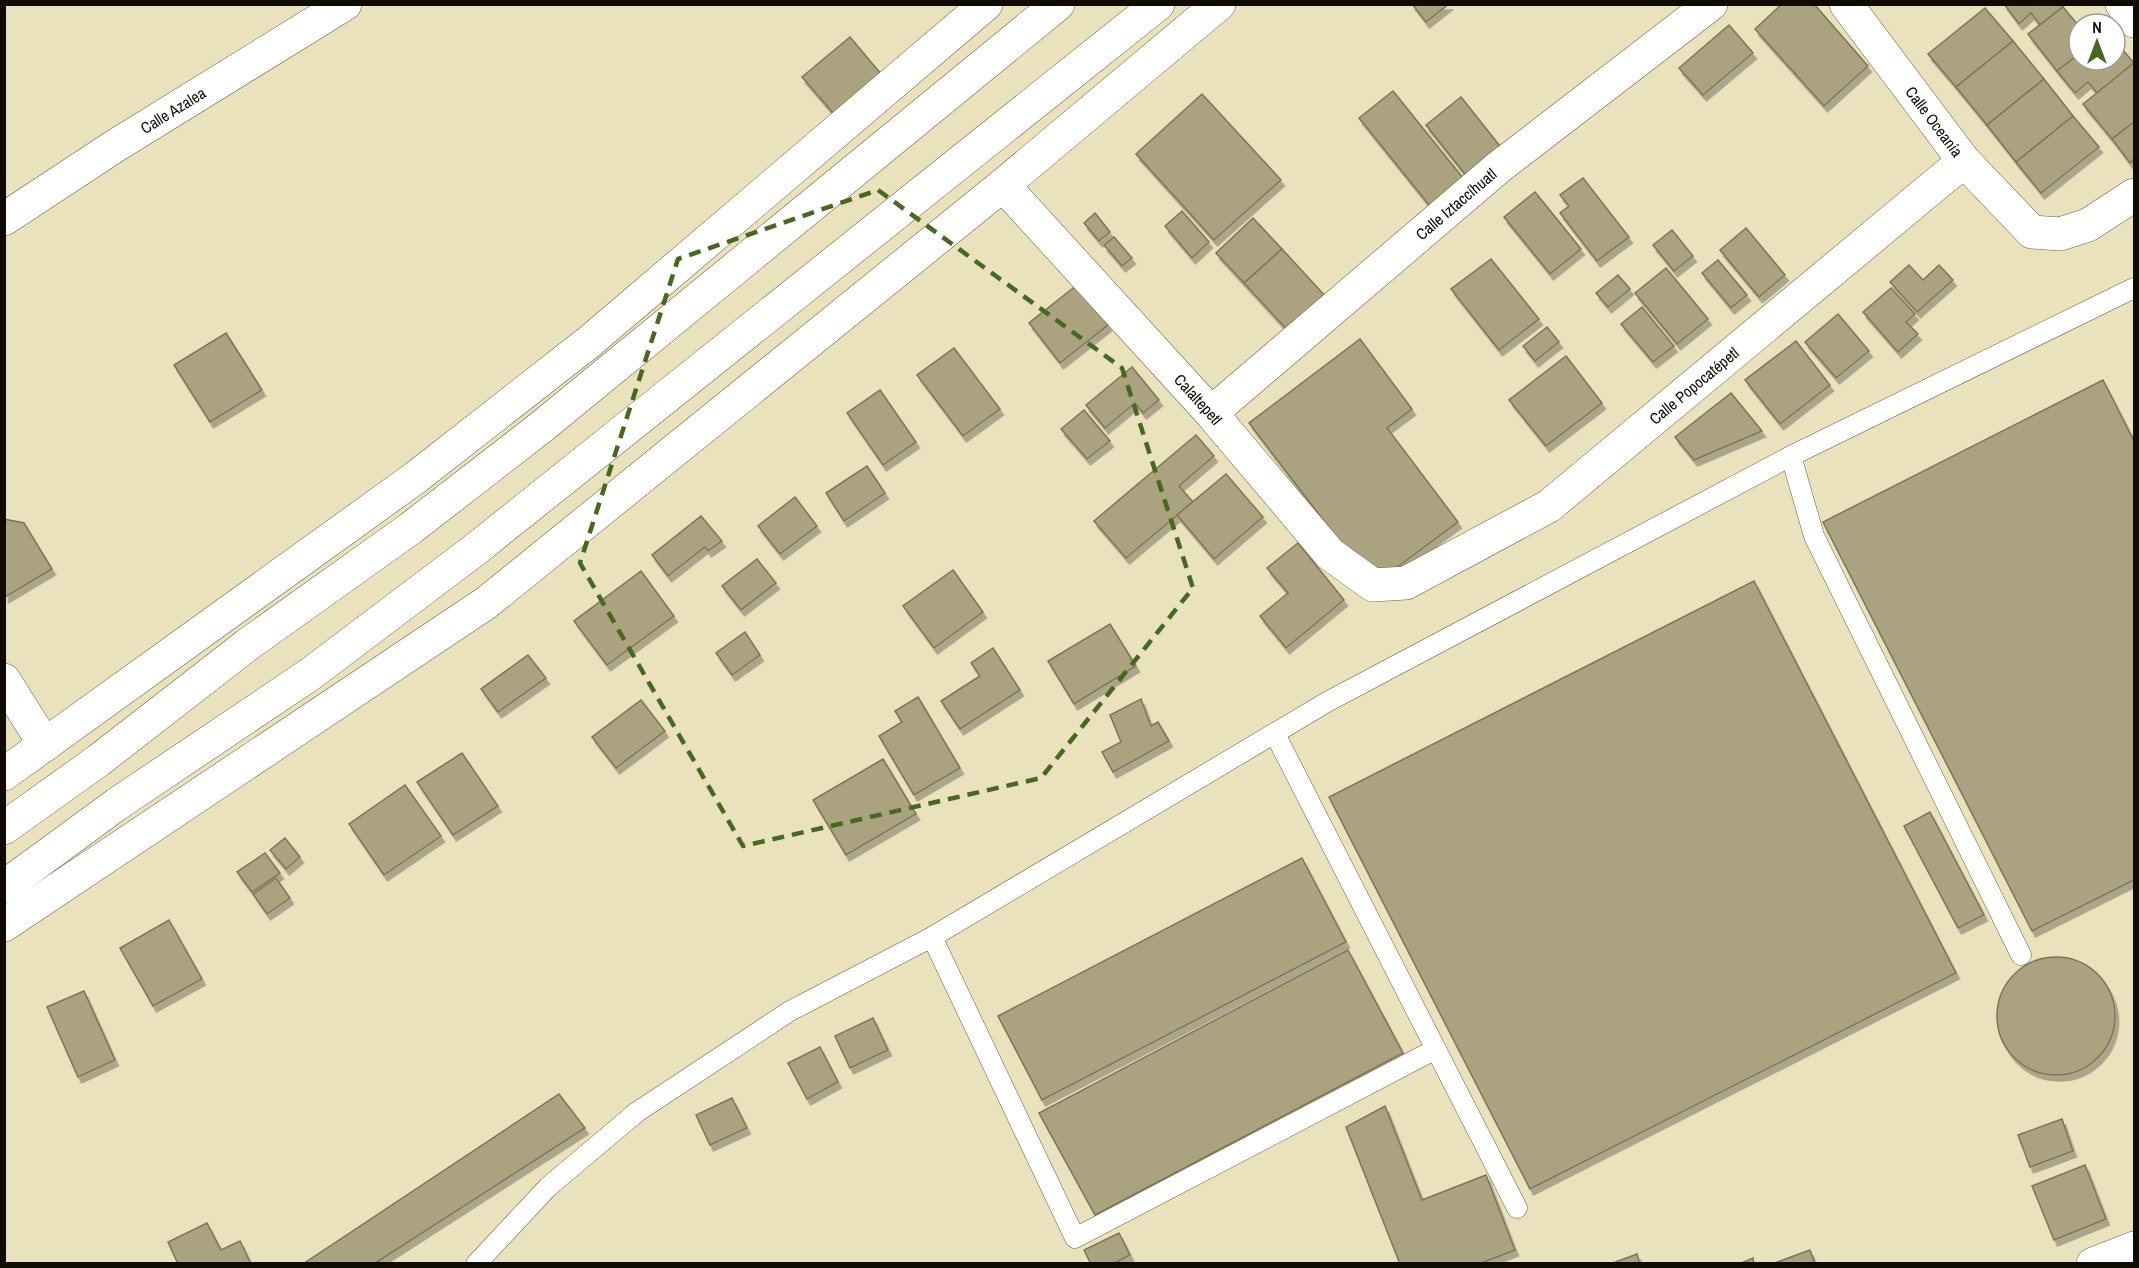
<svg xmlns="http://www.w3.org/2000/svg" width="2139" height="1268" font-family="'Archivo Narrow',sans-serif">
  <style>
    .building { fill: #aba280; stroke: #7e7555; stroke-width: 1.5; filter: url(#shadow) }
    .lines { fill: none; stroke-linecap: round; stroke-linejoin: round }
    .service-casing { stroke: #6a6242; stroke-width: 21 }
    .minor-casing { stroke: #6a6242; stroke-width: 34 }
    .tertiary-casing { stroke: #6a6242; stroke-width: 34 }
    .primary-casing { stroke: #6a6242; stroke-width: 34 }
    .service { stroke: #fff; stroke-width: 20 }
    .minor { stroke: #fff; stroke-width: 33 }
    .tertiary { stroke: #fff; stroke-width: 33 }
    .primary { stroke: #fff; stroke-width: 33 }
    .marked { fill: none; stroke: #47681f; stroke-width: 4.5; stroke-dasharray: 12 8; stroke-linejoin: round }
    .labels { text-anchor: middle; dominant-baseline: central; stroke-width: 6; stroke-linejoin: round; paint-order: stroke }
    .street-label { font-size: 16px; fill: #0f0b02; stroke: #fff }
  </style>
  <defs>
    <filter id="shadow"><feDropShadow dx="3.5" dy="6" stdDeviation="0" flood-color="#0004"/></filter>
  </defs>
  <rect width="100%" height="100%" fill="#eae1bd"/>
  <!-- building -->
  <g class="building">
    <path d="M1412,4h37l-23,18z"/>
    <path d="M1782,4h32l54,62 -44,40 -69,-77z"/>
    <path d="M2004,4h58l1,3 -23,18 -9,-12 -12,11z"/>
    <path d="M2063,7l16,19v28l-22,17 -29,-37z"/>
    <path d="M1985,8l28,33 -57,46 -28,-33z"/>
    <path d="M1729,25l24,28 -50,42 -24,-27z"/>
    <path d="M850,37l31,37 -48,39 -31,-36z"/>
    <path d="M2013,41l31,38 -57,46 -31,-38z"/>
    <path d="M2121,48l13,15 -37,30 -9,-11 -13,11 -18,-22 22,-17v6h36v-7z"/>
    <path d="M2134,63v59l-22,17 -29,-35z"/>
    <path d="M2044,79l29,37 -57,46 -29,-37z"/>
    <path d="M1393,91l74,92 -34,27 -74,-92z"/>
    <path d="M1202,94l79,86 -67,60 -78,-86z"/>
    <path d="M1461,97l46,58 -35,28 -46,-58z"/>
    <path d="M2073,116l26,31 -58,46 -25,-31z"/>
    <path d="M2134,122v37l-4,4 -18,-24z"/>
    <path d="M1583,178l46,59 -32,24 -37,-48 9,-7 -9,-11z"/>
    <path d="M1535,192l46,57 -31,25 -46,-57z"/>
    <path d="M1182,211l27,31 -17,16 -27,-32z"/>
    <path d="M1095,213l15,19 -11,9 -15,-18z"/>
    <path d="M1253,218l29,31 -38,34 -28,-30z"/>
    <path d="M1746,228l39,47 -26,22 -39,-47z"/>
    <path d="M1672,230l21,26 -19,15 -21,-26z"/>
    <path d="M1114,237l18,21 -10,8 -18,-21z"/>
    <path d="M1282,249l45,49 -38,34 -45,-49z"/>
    <path d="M1491,259l48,60 -40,31 -48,-61z"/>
    <path d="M1718,260l29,35 -16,13 -29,-35z"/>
    <path d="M1909,265l14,15 16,-15 14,15 -36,32 -27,-30z"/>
    <path d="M1666,268l42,51 -31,25 -42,-51z"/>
    <path d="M1618,275l12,14 -22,18 -12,-14z"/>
    <path d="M1077,285l31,40 -48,38 -31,-40z"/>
    <path d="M1891,288l24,26 -9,8 12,12 -20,18 -35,-40z"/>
    <path d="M1642,307l32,39 -21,16 -32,-38z"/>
    <path d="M1838,314l31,37 -33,27 -31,-36z"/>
    <path d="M1547,327l12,15 -24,19 -12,-15z"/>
    <path d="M226,333l36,57 -52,32 -36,-57z"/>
    <path d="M1360,339l52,70 -25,19 71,94 -85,63 -124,-162z"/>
    <path d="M1796,341l34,44 -50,39 -35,-44z"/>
    <path d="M954,348l46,61 -37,27 -46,-61z"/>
    <path d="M1566,356l36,47 -56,43 -37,-46z"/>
    <path d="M1132,367l27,33 -16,13 -8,-10 -30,25 -19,-23z"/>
    <path d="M2103,380l31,61v439l-102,51 -209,-409z"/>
    <path d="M880,390l36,52 -33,23 -36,-52z"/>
    <path d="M1731,393l31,38 -68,29 -19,-23z"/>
    <path d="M1084,410l26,31 -23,18 -26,-30z"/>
    <path d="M1196,435l18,21 -35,30 14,16 -67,56 -32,-37z"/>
    <path d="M867,466l18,27 -41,28 -18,-28z"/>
    <path d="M1226,474l37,43 -49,42 -37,-44z"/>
    <path d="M795,497l22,29 -37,28 -22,-28z"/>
    <path d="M701,516l21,25 -14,10 -3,-4 -37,29 -16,-21z"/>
    <path d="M4,519l20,4 28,46 -47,28z"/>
    <path d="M1298,543l46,57 -58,48 -26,-32 28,-23 -21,-25z"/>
    <path d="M757,559l19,24 -35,27 -19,-24z"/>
    <path d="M953,570l30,42 -49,36 -31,-42z"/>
    <path d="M641,571l33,45 -67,49 -33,-44z"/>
    <path d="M1754,581l202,392 -426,216 -201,-392z"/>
    <path d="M1110,624l26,42 -62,38 -26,-43z"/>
    <path d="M745,632l15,23 -28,20 -16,-22z"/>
    <path d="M993,648l27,42 -60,39 -19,-28 39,-25 -9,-13z"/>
    <path d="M528,655l18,23 -48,34 -17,-23z"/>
    <path d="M918,697l42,71 -46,27 -35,-59 23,-14 -7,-11z"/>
    <path d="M1141,699l10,27 7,-4 11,19 -56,31 -11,-20 19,-10 -11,-27z"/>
    <path d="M641,700l24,31 -49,37 -24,-31z"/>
    <path d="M462,753l36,53 -45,29 -36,-53z"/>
    <path d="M883,759l33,55 -70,41 -33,-55z"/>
    <path d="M405,785l36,51 -57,39 -35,-51z"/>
    <path d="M1930,812l54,103 -26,13 -54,-102z"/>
    <path d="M285,838l15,19 -14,12 -16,-19z"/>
    <path d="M265,853l15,20 -28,19 -15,-20z"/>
    <path d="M1302,858l44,84 -304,158 -44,-84z"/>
    <path d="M276,878l14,20 -23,16 -14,-20z"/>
    <path d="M169,920l33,59 -49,27 -33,-58z"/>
    <path d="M1348,950l55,103 -308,162 -56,-102z"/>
    <circle cx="2056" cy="1016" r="59"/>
    <path d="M84,991l31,69 -37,17 -31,-70z"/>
    <path d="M873,1018l15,32 -38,18 -15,-32z"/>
    <path d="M820,1047l18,35 -31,17 -19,-36z"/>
    <path d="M559,1094l26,34 -211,136h-71z"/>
    <path d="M732,1098l15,30 -37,17 -14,-30z"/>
    <path d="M1385,1106l37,94 64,-25 29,75 -36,14h-79l-54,-137z"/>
    <path d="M2062,1119l11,32 -43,16 -12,-32z"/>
    <path d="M2085,1165l21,54 -52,21 -22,-54z"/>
    <path d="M207,1223l14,27 19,-9 11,23h-73l-10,-22z"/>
    <path d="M1119,1233l11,22 -17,9h-22l-7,-14z"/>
    <path d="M1810,1250l5,14h-43z"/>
    <path d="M1637,1254l3,10h-30z"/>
    <path d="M1753,1258l1,6h-15z"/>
  </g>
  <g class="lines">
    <defs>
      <g id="service">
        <path d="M1791,456l23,80 207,419"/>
        <path d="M1275,734l242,474"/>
        <path d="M932,937l143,301 361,-189"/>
        <path d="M476,1264l72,-77 89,-75 153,-101 142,-74 395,-235 464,-246 343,-168"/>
      </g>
      <g id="minor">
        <path id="s1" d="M1846,4l118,157 68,71 28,2 28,-9 46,-30"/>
        <path d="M2122,4l12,17"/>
        <path id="s2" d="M1003,185l208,228 119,141 43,31 33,-2 143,-77 415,-345"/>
        <path id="s3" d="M4,219l111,-73 230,-142"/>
        <path id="s4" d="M1211,413l288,-246 212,-163"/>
        <path d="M4,680l41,65"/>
        <path d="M2093,1264l41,-16"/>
      </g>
      <g id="tertiary">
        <path d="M4,774l411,-296 174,-136 397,-338"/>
        <path d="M4,925l482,-322 517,-418 216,-181"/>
      </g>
      <g id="primary">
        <path d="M4,828l95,-68 148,-115 164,-117 129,-100 518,-424"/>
        <path d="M4,887l113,-83 192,-129 163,-123 686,-548"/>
      </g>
    </defs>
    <!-- service casing -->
    <use href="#service" class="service-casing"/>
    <!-- minor casing -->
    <use href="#minor" class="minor-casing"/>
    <!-- tertiary casing -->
    <use href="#tertiary" class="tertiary-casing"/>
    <!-- primary casing -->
    <use href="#primary" class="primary-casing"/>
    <!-- service -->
    <use href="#service" class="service"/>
    <!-- minor -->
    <use href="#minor" class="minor"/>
    <!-- tertiary -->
    <use href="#tertiary" class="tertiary"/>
    <!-- primary -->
    <use href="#primary" class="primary"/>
  </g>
  <!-- marked area -->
  <path class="marked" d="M878,190l244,178 71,220 -152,190 -298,68 -163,-283 98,-304z"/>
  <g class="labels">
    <!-- street labels -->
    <g class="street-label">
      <text stroke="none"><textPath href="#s3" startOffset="201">Calle Azalea</textPath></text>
      <text stroke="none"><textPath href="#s1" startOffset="147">Calle Oceanía</textPath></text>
      <text stroke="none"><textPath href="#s4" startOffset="322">Calle Iztaccíhuatl</textPath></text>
      <text stroke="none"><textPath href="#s2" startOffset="930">Calle Popocatépetl</textPath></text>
      <text stroke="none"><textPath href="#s2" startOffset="290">Calaltepetl</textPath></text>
    </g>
  </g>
  <!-- border -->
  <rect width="2139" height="1268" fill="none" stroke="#0f0b02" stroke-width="12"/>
  <!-- north arrow -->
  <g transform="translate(2097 42)"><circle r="28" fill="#ffffff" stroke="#9f9d9a" stroke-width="1.5"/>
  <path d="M0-4.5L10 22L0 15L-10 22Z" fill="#47681f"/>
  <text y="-9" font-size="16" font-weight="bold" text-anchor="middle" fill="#0f0b02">N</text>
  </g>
</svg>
